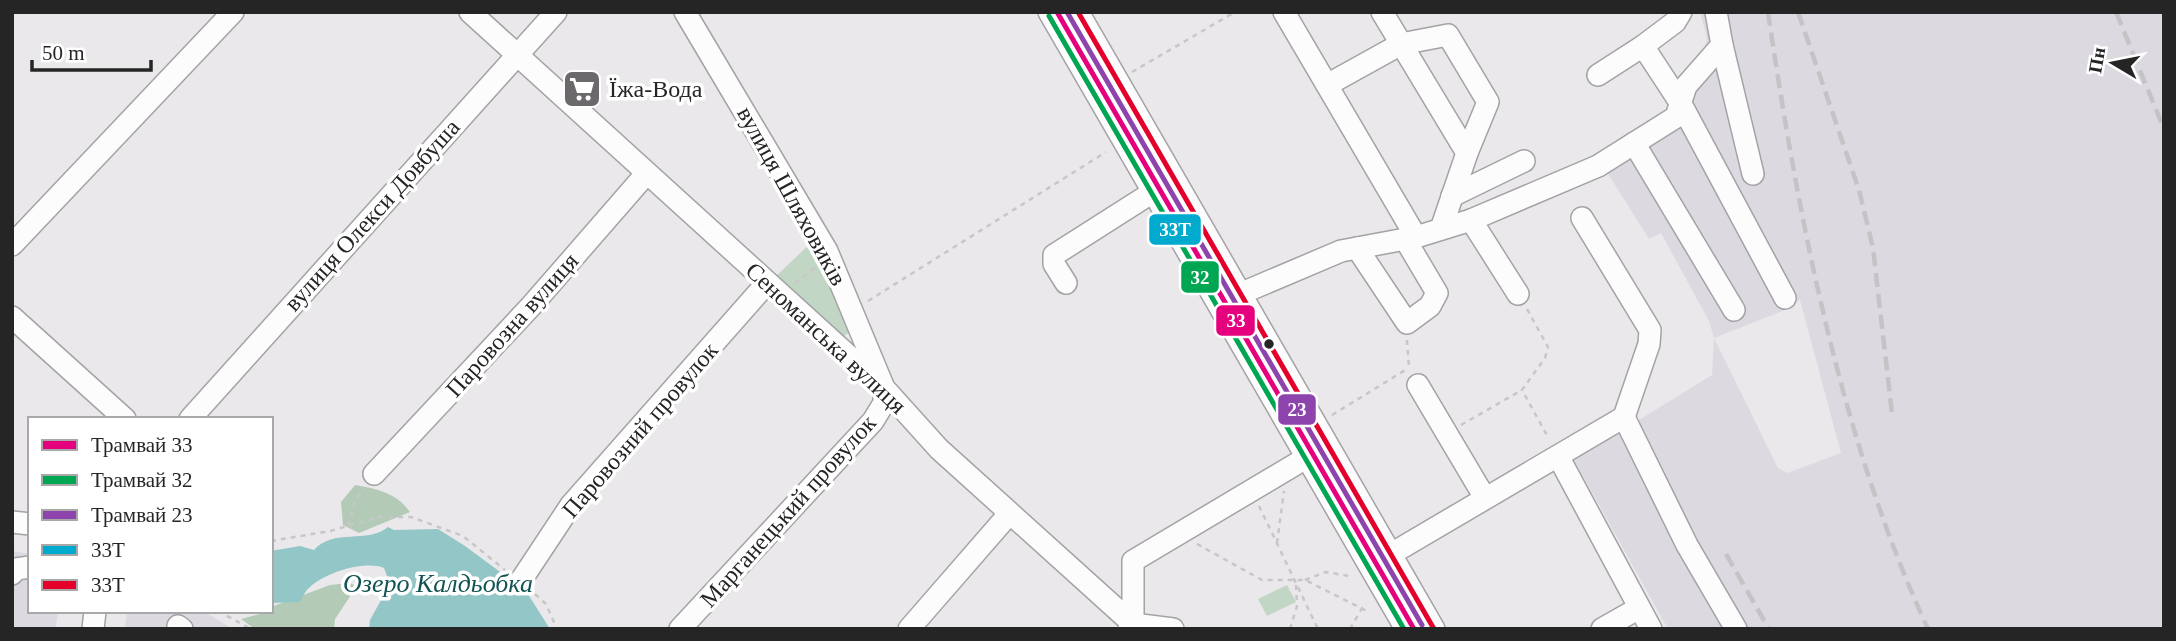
<svg xmlns="http://www.w3.org/2000/svg" width="2176" height="641" font-family="'Times New Roman',serif">
  <style>
    .built { fill: #ddd9e0; fill-rule: evenodd }
    .green { fill: #c2d6c6 }
    .forest { fill: #b2cab6 }
    .water { fill: #93c6c7 }
    .lines { fill: none; stroke-linecap: round; stroke-linejoin: round }
    .minor-casing { stroke: #a4a2a5; stroke-width: 24 }
    .path { stroke: #c8c7c8; stroke-width: 2.5; stroke-dasharray: 5 5; stroke-linecap: butt }
    .minor { stroke: #fcfcfc; stroke-width: 21 }
    .rail { stroke: #c5c3c5; stroke-width: 4.5; stroke-dasharray: 14 7; stroke-linecap: butt }
    .bus-1-casing { stroke: #fff; stroke-width: 10 }
    .bus-2-casing { stroke: #fff; stroke-width: 10 }
    .bus-1 { stroke: #00a9ce; stroke-width: 5 }
    .bus-2 { stroke: #e4002b; stroke-width: 5 }
    .tram-1-casing { stroke: #fff; stroke-width: 10 }
    .tram-2-casing { stroke: #fff; stroke-width: 10 }
    .tram-3-casing { stroke: #fff; stroke-width: 10 }
    .tram-1 { stroke: #e5007d; stroke-width: 5 }
    .tram-2 { stroke: #00a651; stroke-width: 5 }
    .tram-3 { stroke: #8e44ad; stroke-width: 5 }
    .bus-dot { fill: #262526; stroke: #fff; stroke-width: 2.5 }
    .labels { text-anchor: middle; dominant-baseline: central; stroke-width: 7; stroke-linejoin: round; paint-order: stroke }
    .poi-label { font-size: 24px; fill: #262526; stroke: #fff; text-anchor: start }
    .street-label { font-size: 24px; fill: #262526; stroke: #fff }
    .water-label { font-size: 26px; font-style: italic; fill: #125354; stroke: #fff }
    .line-badge { stroke: #fff; stroke-width: 2.5 }
    .badge-label { font-size: 19px; text-anchor: middle; font-weight: bold; fill: #fff }
  </style>
  <rect width="100%" height="100%" fill="#eae8eb"/>
  <!-- built -->
  <g class="built">
    <path d="M1700,12h464v617h-496l-94,-169 138,-85 2,-37 -5,-17 -48,-88 -12,6 -44,-70 87,-56 1,-21 14,-54zM1800,300l41,153 -54,20 -9,-5 -64,-130 71,-28z"/>
    <path d="M12,551l18,3v57h28l-2,15 3,3h-47z"/>
    <path d="M127,611h76l30,18h-108z"/>
  </g>
  <!-- green -->
  <g class="green">
    <path d="M813,241l40,89 -15,10 -65,-61z"/>
    <path d="M1287,585l9,17 -29,14 -9,-17z"/>
  </g>
  <!-- forest -->
  <g class="forest">
    <path d="M355,485c23,4 41,8 55,27l-51,21 -16,-8 -2,-23z"/>
    <path d="M349,583l8,3 -22,33 -1,10h-79l-14,-10 30,-8v-4l59,-22z"/>
  </g>
  <!-- water -->
  <path class="water" d="M388,527l6,3 44,-1 27,17 61,45 24,38h-181l1,-9 20,-36 -6,-16c-20,-8 -60,5 -75,20 -4,3 -7,10 -9,14l-29,1v-52l29,-5 14,4c19,-22 54,-6 74,-23z"/>
  <g class="lines">
    <defs>
      <g id="minor">
        <path d="M470,12l414,376 55,61 194,175 40,5"/>
        <path d="M1049,12l357,617"/>
        <path d="M1078,12l356,617"/>
        <path d="M1284,12l132,225 55,-17 127,-54 78,-49 10,-31 36,-41 -6,-33"/>
        <path d="M1382,12l85,141 -26,76"/>
        <path d="M1681,12l-6,10 -32,24 38,58 104,194"/>
        <path d="M1722,45l31,129"/>
        <path d="M1598,75l45,-29"/>
        <path d="M1327,85l74,-41 47,-9 40,67 -21,51"/>
        <path d="M1634,143l100,167"/>
        <path d="M1452,196l72,-35"/>
        <path d="M1471,220l47,74"/>
        <path d="M12,245l221,-233"/>
        <path d="M1357,248l50,75 23,-17 7,-13 -32,-54"/>
        <path d="M1066,283l-12,-19v-9l99,-63"/>
        <path d="M1242,293l99,-42 75,-14"/>
        <path d="M12,317l113,102"/>
        <path d="M1418,385l67,113"/>
        <path d="M1624,417l63,128 49,84"/>
        <path d="M190,419l366,-407"/>
        <path d="M1558,456l93,173"/>
        <path d="M374,474l158,-169 114,-131"/>
        <path d="M12,522l18,2"/>
        <path d="M1391,554l233,-137 25,-73 1,-14 -68,-112"/>
        <path d="M12,574l4,-5 14,-2"/>
        <path d="M520,582l51,-77 196,-222"/>
        <path d="M178,626l4,3"/>
        <path d="M93,629l2,-18"/>
        <path d="M680,629l193,-208 11,-18v-15l-57,-137 -142,-239"/>
        <path d="M909,629l100,-115"/>
        <path d="M1129,629l4,-5v-63l173,-103"/>
        <path d="M1602,629l37,-21"/>
      </g>
    </defs>
    <!-- minor casing -->
    <use href="#minor" class="minor-casing"/>
    <!-- path -->
    <g class="path">
      <path d="M1132,72l103,-60"/>
      <path d="M795,283l20,-15"/>
      <path d="M868,301l238,-149"/>
      <path d="M1527,309l21,38 -3,11 -23,32 27,49"/>
      <path d="M1407,340l2,28"/>
      <path d="M1332,415l75,-46"/>
      <path d="M1461,425l61,-35"/>
      <path d="M1259,506l59,123"/>
      <path d="M348,526l8,-27 8,-11"/>
      <path d="M271,541l59,-10 49,-14h32l52,19 42,34"/>
      <path d="M1277,543l7,-52"/>
      <path d="M1197,544l65,36h43l64,32"/>
      <path d="M1305,580l21,-8 23,4"/>
      <path d="M535,594l11,10 11,25"/>
      <path d="M218,611l33,18"/>
      <path d="M1290,629l7,-23 -1,-21"/>
      <path d="M1350,629l15,-26"/>
    </g>
    <!-- minor -->
    <use href="#minor" class="minor"/>
    <!-- rail -->
    <g class="rail">
      <path d="M1768,12c30,205 73,429 160,617"/>
      <path d="M1798,12l61,178 14,58 19,166"/>
      <path d="M2116,12l48,117"/>
      <path d="M1726,554l43,75"/>
    </g>
    <defs>
      <path id="bus-1" d="M1049,12l357,617"/>
      <path id="bus-2" d="M1078,12l356,617"/>
    </defs>
    <!-- bus-1 casing -->
    <use href="#bus-1" class="bus-1-casing"/>
    <!-- bus-2 casing -->
    <use href="#bus-2" class="bus-2-casing"/>
    <!-- bus-1 -->
    <use href="#bus-1" class="bus-1"/>
    <!-- bus-2 -->
    <use href="#bus-2" class="bus-2"/>
    <defs>
      <path id="tram-1" d="M1057,12l357,617"/>
      <path id="tram-2" d="M1049,16l355,613"/>
      <path id="tram-3" d="M1067,12l355,613"/>
    </defs>
    <!-- tram-1 casing -->
    <use href="#tram-1" class="tram-1-casing"/>
    <!-- tram-2 casing -->
    <use href="#tram-2" class="tram-2-casing"/>
    <!-- tram-3 casing -->
    <use href="#tram-3" class="tram-3-casing"/>
    <!-- tram-1 -->
    <use href="#tram-1" class="tram-1"/>
    <!-- tram-2 -->
    <use href="#tram-2" class="tram-2"/>
    <!-- tram-3 -->
    <use href="#tram-3" class="tram-3"/>
  </g>
  <!-- icons -->
  <defs>
    <symbol id="supermarket-square" viewBox="-11 -11 22 22"><rect x="-9" y="-9" width="18" height="18" rx="4" fill="#6b696b" stroke="#fff"/><path d="M-6-5.5h2.5l.6 2H6L4.5 2H-2.5L-4.4-4H-6ZM-1.5 3.2a1.3 1.3 0 1 0 .1 0ZM3 3.2a1.3 1.3 0 1 0 .1 0Z" fill="#fff"/></symbol>
  </defs>
  <g fill-rule="evenodd">
    <use href="#supermarket-square" x="560" y="67" width="44" height="44"/>
  </g>
  <!-- markers -->
  <circle class="bus-dot" cx="1269" cy="344" r="6"/>
  <g class="labels">
    <!-- poi labels -->
    <g class="poi-label">
      <text x="609" y="89">Їжа-Вода</text>
    </g>
    <!-- street labels -->
    <g class="street-label">
      <text transform="translate(792 196) rotate(61)">вулиця Шляховиків</text>
      <text transform="translate(372 215) rotate(-48)">вулиця Олекси Довбуша</text>
      <text transform="translate(512 325) rotate(-48)">Паровозна вулиця</text>
      <text transform="translate(826 338) rotate(43)">Сеноманська вулиця</text>
      <text transform="translate(640 430) rotate(-49)">Паровозний провулок</text>
      <text transform="translate(788 511) rotate(-48)">Марганецький провулок</text>
    </g>
    <!-- water labels -->
    <g class="water-label">
      <text x="438" y="583">Озеро Калдьобка</text>
    </g>
  </g>
  <g class="line-badge">
    <rect x="1148" y="213" width="54" height="33" rx="7" fill="#00a9ce"/>
    <rect x="1180" y="260" width="40" height="34" rx="7" fill="#00a651"/>
    <rect x="1215" y="304" width="41" height="33" rx="7" fill="#e5007d"/>
    <rect x="1277" y="393" width="40" height="33" rx="7" fill="#8e44ad"/>
  </g>
  <g class="badge-label">
    <text x="1175" y="236">33Т</text>
    <text x="1200" y="284">32</text>
    <text x="1236" y="327">33</text>
    <text x="1297" y="416">23</text>
  </g>
  <!-- border -->
  <rect width="2176" height="641" fill="none" stroke="#262526" stroke-width="28"/>
  <!-- legend -->
  <rect x="28" y="417" width="245" height="196" fill="#ffffff" stroke="#a8a8a8" stroke-width="2"/>
  <rect x="42" y="440" width="35" height="10" fill="#e5007d" stroke="#a8a8a8" stroke-width="2"/>
  <text x="91" y="452" font-size="21" fill="#262526">Трамвай 33</text>
  <rect x="42" y="475" width="35" height="10" fill="#00a651" stroke="#a8a8a8" stroke-width="2"/>
  <text x="91" y="487" font-size="21" fill="#262526">Трамвай 32</text>
  <rect x="42" y="510" width="35" height="10" fill="#8e44ad" stroke="#a8a8a8" stroke-width="2"/>
  <text x="91" y="522" font-size="21" fill="#262526">Трамвай 23</text>
  <rect x="42" y="545" width="35" height="10" fill="#00a9ce" stroke="#a8a8a8" stroke-width="2"/>
  <text x="91" y="557" font-size="21" fill="#262526">33Т</text>
  <rect x="42" y="580" width="35" height="10" fill="#e4002b" stroke="#a8a8a8" stroke-width="2"/>
  <text x="91" y="592" font-size="21" fill="#262526">33T</text>
  <!-- north arrow -->
  <g transform="translate(2113 63) rotate(280)" stroke="#ffffff" stroke-width="5" paint-order="stroke">
  <path d="M0-5L12 26L0 18L-12 26Z" fill="#262526"/>
  <text y="-10" font-size="19" font-weight="bold" text-anchor="middle" fill="#262526">Пн</text>
  </g>
  <!-- scale -->
  <path d="M32 60v10h119v-10" fill="none" stroke="#262526" stroke-width="3.5"/>
  <text x="42" y="60" font-size="21" fill="#262526" stroke="#ffffff" stroke-width="5" paint-order="stroke">50 m</text>
</svg>
